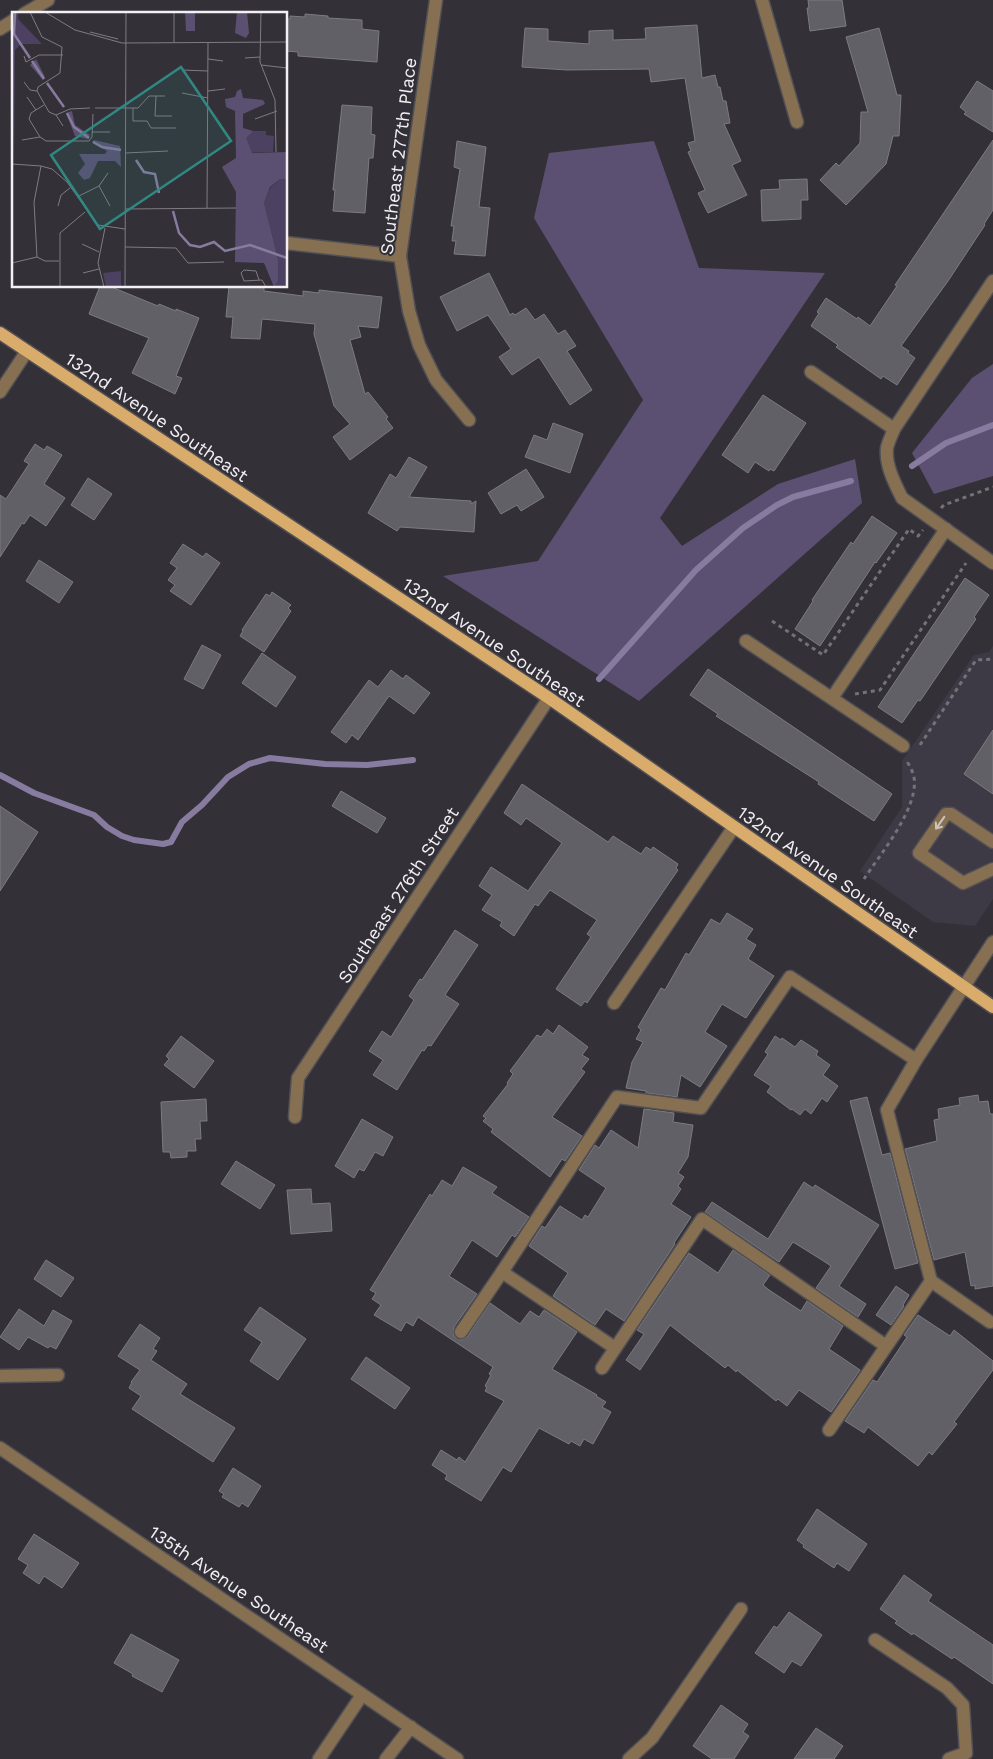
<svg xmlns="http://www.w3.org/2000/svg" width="993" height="1759" font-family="'Work Sans',sans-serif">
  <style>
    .built { fill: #3d3945 }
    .forest { fill: #5c5072 }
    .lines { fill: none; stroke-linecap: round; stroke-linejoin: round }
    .stream { stroke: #887ba0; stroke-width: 6 }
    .building { fill: #626067; stroke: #7d7b82 }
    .minor-casing { stroke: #525055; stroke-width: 15 }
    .major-casing { stroke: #525055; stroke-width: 15 }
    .path { stroke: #747277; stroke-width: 3; stroke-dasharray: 4 4; stroke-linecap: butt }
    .minor { stroke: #867051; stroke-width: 12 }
    .major { stroke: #daac6b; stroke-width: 12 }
    .oneway { stroke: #ccc3bc }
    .labels { text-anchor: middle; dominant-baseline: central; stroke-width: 4; stroke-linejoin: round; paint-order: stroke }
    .street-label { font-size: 18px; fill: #f2f0f5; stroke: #333137 }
    .inset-river { fill: none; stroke: #887ba0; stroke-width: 2.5 }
    .inset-road { fill: none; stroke: #7f7d83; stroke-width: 1 }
    .view { fill: #318882; fill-opacity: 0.15; stroke: #318882; stroke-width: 2.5 }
    .inset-edge { fill: none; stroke: #f2f0f5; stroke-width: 2.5 }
  </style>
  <rect width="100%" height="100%" fill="#333137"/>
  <!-- built -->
  <path class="built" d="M993,646v253l-18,27 -42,-4 -73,-51 42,-64v-46l72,-106 15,-3z"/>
  <!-- forest -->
  <g class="forest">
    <path d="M654,141l45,127 126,5 -165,245 22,28 96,-62 77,-25 7,44 -223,198 -196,-125 95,-15 105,-161 -109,-182 15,-65z"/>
    <path d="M993,364v112l-59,18 -22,-41 60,-75z"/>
  </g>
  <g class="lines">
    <!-- stream -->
    <g class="stream">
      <path d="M912,466l34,-23 47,-18"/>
      <path d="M599,679l97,-109 47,-42 34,-23 16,-8 58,-16"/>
      <path d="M0,775l34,18 60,22 13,12 15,9 12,4 29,4 8,-2 11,-20 20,-17 26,-28 21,-13 21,-6 55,6 42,1 46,-5"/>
    </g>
  </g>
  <!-- building -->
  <g class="building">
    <path d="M808,0h34l4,26 -36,5 -3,-23h2z"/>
    <path d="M305,14l23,2v2l34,2v9l17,2 -2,31 -79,-6v-4l-12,-1v-32h4v-3l15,1z"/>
    <path d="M697,25l5,53 13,-3 3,12h2l3,14h3l4,22 -6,1 17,37 -9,4 15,30 -39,18 -10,-20 7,-3 -17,-38 3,-1 -3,-8 7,-2 -10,-63 -34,4 -2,-13 -82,1 -45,-3 3,-39 23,1v12l41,3v-13l24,-1v10l33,-1 -1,-11z"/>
    <path d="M879,28l18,67h4l-2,41h-6l-7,28 -40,41 -26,-25 16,-17 3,3 21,-23 1,-31h7l-22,-75z"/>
    <path d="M977,81l16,10v41l-29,-18 2,-2 -6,-5z"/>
    <path d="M342,105l30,2 -1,27 4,1 -2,23h-4l-4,55 -32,-2 2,-21h-2z"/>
    <path d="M993,140v70l-9,14 1,1 -37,56 -47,65 8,5 -1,2 7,5 -18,27 -14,-9 -2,3 -45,-32 2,-2 -27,-19 8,-13 -2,-1 9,-14 31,21 1,-2 12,9 27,-40 -2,-1z"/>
    <path d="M457,141l29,6 -7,60 11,1 -5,48 -31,-2 2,-13h-4l2,-15h-3l9,-57 -6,-2z"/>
    <path d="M807,179l1,21h-7v19l-39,2 -1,-31 19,-1 -1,-9z"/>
    <path d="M489,273l21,42 3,-2 2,2 11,-7 9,12 9,-6 14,20 7,-4 11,16 -9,5 25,39 -22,15 -31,-48 -27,18 -13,-18 12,-8 -23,-34 -31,16 -17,-34z"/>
    <path d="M100,286h9l49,20 1,-2 17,7v-2l23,9 -23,58 6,2 -7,16 -43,-21 17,-35 -60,-24z"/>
    <path d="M229,286h35v5l39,5v-5l16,2v-3l63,7 -4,31 -20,-2 3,11 -11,3 15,54 3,-2 20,25 -2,2 7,9 -43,32 -17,-23 17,-13 -16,-18 -20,-72 1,-10 -53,-5 -2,20 -29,-1 2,-21h-7z"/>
    <path d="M763,395l43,28 -32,48 -4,-2 -1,2 -14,-9 -7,11 -26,-18z"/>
    <path d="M553,423l30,11 -13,39 -45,-16 9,-22 13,5z"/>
    <path d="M35,444l9,6 3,-4 15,9 -18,29 21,14 -19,28 -16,-11 -6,9 -2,-1 -22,34v-62l6,4 23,-35 -5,-3z"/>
    <path d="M409,457l18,10 -18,30 62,4v3l5,-3 -2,31 -74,-5 -3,4 -29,-18 22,-39 6,4z"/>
    <path d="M526,469l18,28 -23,14 -4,-6 -16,9 -13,-21z"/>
    <path d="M88,478l24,16 -18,26 -23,-15z"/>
    <path d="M872,516l25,17 -21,30 -1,-1 -55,84 -25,-17 18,-28 -1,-1 39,-58 2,2z"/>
    <path d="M183,544l20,13 3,-4 14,10 -29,42 -21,-14 5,-6 -7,-5 9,-12 -7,-5z"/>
    <path d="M39,560l34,22 -14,21 -33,-22z"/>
    <path d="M965,578l24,17 -15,22 2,2 -56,82 -2,-1 -16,23 -24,-16z"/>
    <path d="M272,592l19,13 -3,3 3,3 -27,41 -24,-16 3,-5 -1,-1 24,-36 4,2z"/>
    <path d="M202,645l19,10 -18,34 -19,-10z"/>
    <path d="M262,653l34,24 -20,30 -34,-24z"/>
    <path d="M708,669l184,125 -18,27 -56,-37 1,-2 -103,-66 2,-2 -28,-19z"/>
    <path d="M391,670l12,9 3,-4 24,18 -16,21 -25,-18 -31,44 -6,-5 -6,8 -15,-11 38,-52 9,7z"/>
    <path d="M993,730v64l-29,-20z"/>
    <path d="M522,784l86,58 5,-6 28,18 5,-7 5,3 2,-3 25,17 -2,4 2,2 -91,133 -2,-2 -4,5 -25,-17 35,-52 -4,-3 10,-14 -47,-30 -12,16 -3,-2 -21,32 -14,-10 2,-4 -20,-12 10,-15 -13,-9 12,-19 37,24 34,-48 -36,-25 -5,7 -17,-12z"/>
    <path d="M341,791l45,27 -9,15 -45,-27z"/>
    <path d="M0,806l38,26 -38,59z"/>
    <path d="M727,913l26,16 -7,10 10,6 -8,14 26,17 -28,42 -24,-14 -17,28 22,14 -27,41 -19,-12 -4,22 -31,-4v-2l-20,-3 6,-26 11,-20 -7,-3 5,-9 -3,-3 23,-39 4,2 21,-37 3,2 22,-36 9,5z"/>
    <path d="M455,930l23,15 -33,50 14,9 -28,42 -3,-1 -4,6 -2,-1 -25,40 -24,-15 10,-15 -14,-9 13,-20 9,6 23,-37 -5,-4 11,-17 2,1z"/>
    <path d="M559,1025l29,22 -6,8 7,4 -8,10 4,3 -33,45 30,19 -17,25 -3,-2 -12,18 -59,-45 2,-3 -10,-8 3,-3 -3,-2 25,-32 -1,-1 6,-9 -3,-3 27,-36 4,2 6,-8 6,5z"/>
    <path d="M181,1036l33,25 -20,27 -30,-23 5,-6 -3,-3z"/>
    <path d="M775,1036l6,4 1,-2 13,9 6,-7 17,11 -2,4 14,10 -7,10 15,11 -11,16 -5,-4 -11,16 -6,-5 -5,6 -8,-6 -1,1 -24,-18 4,-6 -17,-11 14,-21 -3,-2z"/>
    <path d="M978,1095l1,7 9,-1 2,13h3v172l-18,3v-4l-4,1 -6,-34 -31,8 -29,-111 32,-8 -3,-21 5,-1 -1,-10 22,-4 -1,-7z"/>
    <path d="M867,1097l15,58 8,-2 28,110 -23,6 -45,-168z"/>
    <path d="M206,1099l1,22h-7l1,18h-6l1,12h-9v6l-16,1 -1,-6h-7l-2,-50z"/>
    <path d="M644,1109l30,4 -1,9 20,3 -5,32 -10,16 6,4 -6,9 3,3 -10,15 20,13 -17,26 1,1 -51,77 -18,-12 -11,16 -42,-29 15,-23 -39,-27 13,-20 3,2 15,-22 22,14 3,-5 3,2 18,-29 -27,-18 16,-25 4,3 12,-18 27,18z"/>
    <path d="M362,1119l31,18 -10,19 -8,-4 -11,19 -5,-2 -5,9 -19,-12z"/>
    <path d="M236,1161l39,24 -15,24 -39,-25z"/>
    <path d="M463,1167l34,20 -5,6 37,24 -14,20 -3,-2 -15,22 -25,-17 -23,36 28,18 -23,33v9l7,4 6,-3 23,-34 30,21 10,-13 9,6 5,-7 33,22 -25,37 45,26 -1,1 10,6 -4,5 9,5 -18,32 -9,-5 -4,7 -9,-5 -2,3 -30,-16 -28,44 -8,-5 -22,34 -36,-22 2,-4 -15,-10 9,-15 16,10 2,-3 6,5 39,-61 -19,-10 2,-4 -2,-1 6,-11 -2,-1 4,-7 -75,-50 -5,9 -7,-4 -5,9 -27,-16 7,-10 -9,-6 4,-6 -6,-3 60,-96 2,2 10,-16 10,6z"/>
    <path d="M804,1182l9,6 2,-3 64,40 -40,61 27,18 -8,13 -42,-29 15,-22 -9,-6 -29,-18 -14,20 -74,-50 7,-10 56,37z"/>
    <path d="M311,1189l1,15 18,-1 2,28 -41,3 -4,-44z"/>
    <path d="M733,1250l37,25 -7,10 6,5 32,21 6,-10 36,25 -14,23 31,21 -29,42 -32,-22 -12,16 -9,-7 -2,2 -39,-31 -1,2 -8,-7 -3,3 -55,-43 -30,45 -14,-10 18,-26 -7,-4 52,-77 29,20z"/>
    <path d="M46,1260l28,18 -13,19 -27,-18z"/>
    <path d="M896,1286l13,9 -6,10 1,1 -13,19 -15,-10z"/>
    <path d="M260,1307l46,32 -28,41 -28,-19 12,-19 -18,-12z"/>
    <path d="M19,1309l25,17 9,-16 19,11 -16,28 -6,-3 -2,2 -20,-11 -9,13 -19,-13z"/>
    <path d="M918,1315l32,21 4,-6 39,31v9l-39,52 3,2 -25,31 -3,-3 -11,14 -50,-39 -4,6 -19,-12 28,-41 4,2 30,-45 -3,-2z"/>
    <path d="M140,1324l20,14 -7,11 4,2 -6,9 36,24 -7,10 55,34 -22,34 -81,-53 9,-13 -12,-8 3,-6h-1l9,-12 -22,-14z"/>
    <path d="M366,1357l44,31 -15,21 -44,-30z"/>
    <path d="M233,1468l28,18 -13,21 -6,-4 -3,4 -17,-10 2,-3 -5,-3z"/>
    <path d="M817,1509l50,35 -18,27 -12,-8 -3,5 -31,-21 1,-2 -7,-5z"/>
    <path d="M34,1534l45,29 -17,25 -18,-12 -5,8 -16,-11 5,-8 -10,-6z"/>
    <path d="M904,1575l28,20 -4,6 65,44v39l-39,-27 -2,2 -39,-26 -1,2 -17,-12 2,-2 -17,-12z"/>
    <path d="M789,1612l33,23 -21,31 -9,-5 -8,12 -29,-20 19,-27 3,2z"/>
    <path d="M131,1634l48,26 -17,32 -30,-16 1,-2 -19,-11z"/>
    <path d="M721,1705l27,19 -5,8 6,4 -15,23h-22l-19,-13z"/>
    <path d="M816,1728l27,18 -9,13h-40z"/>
  </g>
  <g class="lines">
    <defs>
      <g id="minor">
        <path d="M436,0l-36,256 9,55 10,34 17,35 33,40"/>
        <path d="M762,0l35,122"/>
        <path d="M24,14l24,-14"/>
        <path d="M0,29l14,-9"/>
        <path d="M286,243l114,13"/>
        <path d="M993,281l-99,148c-2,6 -6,13 -7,19 -2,17 8,36 15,50l91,65"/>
        <path d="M811,372l83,57"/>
        <path d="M0,392l27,-41"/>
        <path d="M746,641l157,105"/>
        <path d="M832,698l114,-169"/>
        <path d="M993,842l-42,-28h-5l-27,39 44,30 30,-14"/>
        <path d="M614,1003l120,-176"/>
        <path d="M295,1117l3,-39 251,-380"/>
        <path d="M502,1272l113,76"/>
        <path d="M931,1281l59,41"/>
        <path d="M461,1332l41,-60 115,-175 84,11 89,-131 126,83"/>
        <path d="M602,1368l100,-149 184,127"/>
        <path d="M0,1376l58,-1"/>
        <path d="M829,1430l102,-149 -44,-171 29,-50 77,-118"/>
        <path d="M0,1448l457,311"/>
        <path d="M875,1640l72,48 16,17 3,48 -17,6"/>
        <path d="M319,1759l43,-64"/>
        <path d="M386,1759l25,-32"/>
        <path d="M629,1759l23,-21 89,-129"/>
      </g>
      <path id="major" d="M0,333l549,365 444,309"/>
    </defs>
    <!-- minor casing -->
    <use href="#minor" class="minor-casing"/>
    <!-- major casing -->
    <use href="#major" class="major-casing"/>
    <!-- path -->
    <g class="path">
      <path d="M941,508l3,-3 49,-18"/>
      <path d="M772,621l51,34 86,-126 9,7 5,-6"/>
      <path d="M855,694l25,-4 86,-127"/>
      <path d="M920,745l56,-85 17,-1"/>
      <path d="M864,879c17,-26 55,-71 50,-102 -1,-5 -4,-10 -6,-14l1,-2"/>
    </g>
    <!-- minor -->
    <use href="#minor" class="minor"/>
    <!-- major -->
    <use href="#major" class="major"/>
  </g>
  <!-- one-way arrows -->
  <defs><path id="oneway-shaft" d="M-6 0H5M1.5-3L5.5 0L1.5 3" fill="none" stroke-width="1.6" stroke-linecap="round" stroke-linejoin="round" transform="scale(1.25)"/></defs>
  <use class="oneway" href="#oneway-shaft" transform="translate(940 823) rotate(125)"/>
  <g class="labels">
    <!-- street labels -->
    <g class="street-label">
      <text transform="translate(398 156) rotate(-83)">Southeast 277th Place</text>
      <text transform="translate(157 417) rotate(34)">132nd Avenue Southeast</text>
      <text transform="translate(494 642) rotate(34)">132nd Avenue Southeast</text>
      <text transform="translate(828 872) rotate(35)">132nd Avenue Southeast</text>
      <text transform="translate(398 895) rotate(-57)">Southeast 276th Street</text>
      <text transform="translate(239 1589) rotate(34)">135th Avenue Southeast</text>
    </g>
  </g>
  <!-- overview -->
  <g transform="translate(12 12)">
    <rect width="275" height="275" fill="#333137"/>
    <path d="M0,0h6v7l24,25h-21l-6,6 -1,113zM226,119h28v4l8,1 -1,16 -35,1zM268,167h7v108h-13l4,-6v-22l-14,-56 6,-15zM109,259v16h-15l-3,-14z" fill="#4c4160"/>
    <path d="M173,0h10v19h-9zM225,0h10l2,21 -3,5 -11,-5zM24,47l9,18 -2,3 -13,-15zM229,77l2,9 20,2 2,4 -22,10v14l10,3 -7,7 6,15 35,-1v27h-7l-10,8 -6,16 14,56v22l-4,6 -10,-24 -29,-1 1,-70 -14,-25 14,-9 -1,-47 -9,-4 -1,-8 10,-2 2,-6zM60,99l3,14 15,10 -2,4 -13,-3 -9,-23zM82,128l26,6 1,21 -6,-6h-17l-8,17 -6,2 -6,-7 7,-9 -6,-10h26l2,-3 -15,-9z" fill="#5c5072"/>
    <path class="inset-river" d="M3,0l-1,22 16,24M20,49l12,18M35,71l17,24M55,101l7,14 15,11M81,130l9,5 19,3M124,148l8,12 11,2 4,19M161,199l6,22 11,12 10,2 14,-5 11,9 25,-6 37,13"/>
    <path class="inset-road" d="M18,0l12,25 20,10 -2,26M33,0l30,18 47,13 165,-1M162,0v30M249,0l-1,50 15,38 1,52M78,20l28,7M12,44l2,6 13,-7h24M233,46l15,-1M196,47l15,2M249,53l26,3M170,58l26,1M12,70l6,8 7,1 12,21 7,3 7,11M25,79l1,-4 22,-14M196,79l17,-2M170,81l26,5M144,84l-1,20h17M15,85l9,13M32,93l-13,8 -2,6 11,18 6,4h43l3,-4 1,-23M83,96h43l11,-12h16M121,96v13h14l4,7h25M44,103l14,-6 20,-1M243,107l22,-8M80,120h18M10,128l18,-3M113,141l43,-2M0,152l29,2 11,3 15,13 31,43 27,4M87,174l11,20M65,185l22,-11 9,-13M46,194l3,-11 9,-7M195,196l1,-165M114,197l110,-1M70,232l17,8M113,235l51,1 12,15 36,-1M25,245l-3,-55 7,-36M0,251l25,-6 8,4h14M71,261l16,-4M232,269l-3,-8 3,-3 12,1 3,9M232,269l18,-1 4,7M48,275v-54l25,-21M92,275l-6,-24 7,-35M113,275l1,-275"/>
    <path class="view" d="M169,55l50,74 -131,88 -49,-74z"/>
    <rect width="275" height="275" class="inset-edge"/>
  </g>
</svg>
